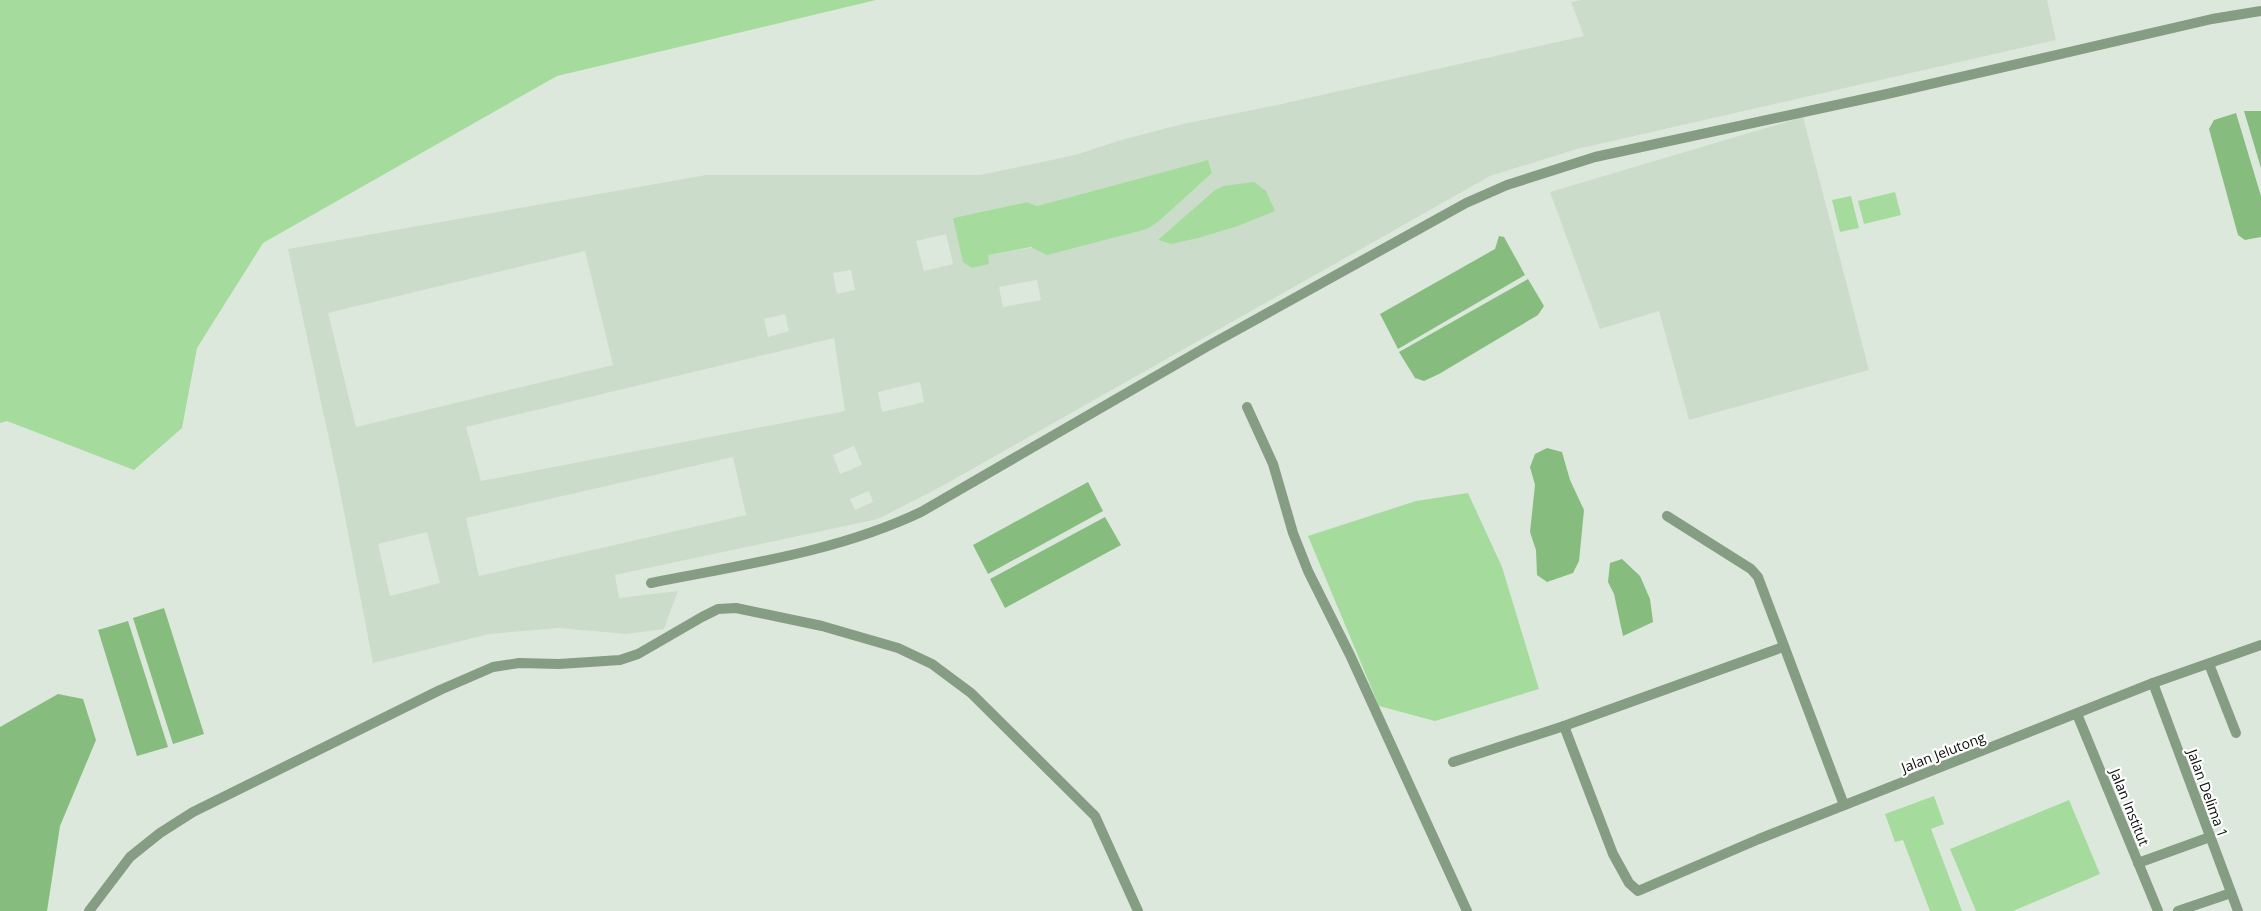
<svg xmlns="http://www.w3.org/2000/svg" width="2261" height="911" font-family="'Open Sans',sans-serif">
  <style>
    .built { fill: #ccdcca; fill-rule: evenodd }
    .green { fill: #a5db9d }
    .water { fill: #86bc7e }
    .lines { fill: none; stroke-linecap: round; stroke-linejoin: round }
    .minor { stroke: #859d82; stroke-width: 10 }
    .labels { text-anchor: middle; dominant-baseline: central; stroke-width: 4.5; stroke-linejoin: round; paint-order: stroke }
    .street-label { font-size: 14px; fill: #0a0e0a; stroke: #fff }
  </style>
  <rect width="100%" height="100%" fill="#dde8dc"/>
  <!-- built -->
  <g class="built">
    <path d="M1581,0h466l9,40 -479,109 -87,27 -546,309 -66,34 -263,56 4,23 59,-7 -14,38 -38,5 -67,-6 -70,6 -116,29 -35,-182 -50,-232 418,-74h274l95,-20 46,-15 62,-16 94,-19 307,-69 -13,-34zM1208,160l4,13 -54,49 -11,7 -160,26 2,9 -36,-46 74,-16 10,4zM1274,211l-36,15 -39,12 -28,6 -13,-4zM946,234l7,30 -29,7 -8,-30zM585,251l28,114 -257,62 -28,-114zM851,270l4,20 -18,4 -4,-21zM1037,280l4,20 -38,7 -4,-20zM785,314l4,17 -21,6 -4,-18zM834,338l11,73 -364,70 -15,-54zM920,382l4,20 -42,10 -4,-20zM854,446l8,19 -22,9 -7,-19zM733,457l13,58 -267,61 -13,-58zM869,491l4,11 -18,8 -5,-11zM427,532l13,51 -50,13 -12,-52z"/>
    <path d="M1803,117l66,253 -180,50 -30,-109 -59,18 -50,-137z"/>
  </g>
  <!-- green -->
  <g class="green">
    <path d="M0,0h876l-319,76 -294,167 -66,105 -15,80 -48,42 -127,-49 -7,2z"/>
    <path d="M1208,160l4,13 -54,49 -11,7 -100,26 -16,-8 -43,8 1,9 -17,4 -9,-6 -10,-44 74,-16 10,4z"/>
    <path d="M1254,182l12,9 9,20 -37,15 -39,12 -28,6 -13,-4 56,-49 9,-5z"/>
    <path d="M1895,192l6,23 -37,9 -6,-23z"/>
    <path d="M1851,196l8,32 -19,4 -8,-32z"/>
    <path d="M1468,493l34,74 37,122 -104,32 -56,-15 -71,-170 108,-35z"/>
    <path d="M1934,796l10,28 -13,5 31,82h-32l-27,-71 -8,2 -10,-28z"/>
    <path d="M2069,800l31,74 -87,37h-37l-26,-62z"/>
  </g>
  <!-- water -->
  <g class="water">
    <path d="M2244,111h17v57z"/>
    <path d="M2236,113l25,83v41l-16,3 -7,-5 -29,-106 5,-9z"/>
    <path d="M1499,236l5,1 21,38 -127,74 -18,-35 115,-65z"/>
    <path d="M1528,279l16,27 -6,9 -99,59 -15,7 -9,-3 -16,-26z"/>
    <path d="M1547,448l15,4 8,28 14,30 -5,51 -6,12 -26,9 -10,-7 -1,-25 -6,-18 5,-47 -5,-18 5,-13z"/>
    <path d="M1088,482l15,29 -115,63 -15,-29z"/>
    <path d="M1105,517l16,28 -116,63 -15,-29z"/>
    <path d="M1622,559l18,17 10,23 3,23 -30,14 -9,-42 -6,-12 2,-19z"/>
    <path d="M164,608l40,126 -31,10 -40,-126z"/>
    <path d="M128,621l40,126 -31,9 -39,-126z"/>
    <path d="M58,694l25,5 13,41 -36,86 -13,85h-47v-184z"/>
  </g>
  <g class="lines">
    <!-- minor -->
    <g class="minor">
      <path d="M1247,407l26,57 20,69 15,38 42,84 117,256"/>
      <path d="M1667,516l84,53 7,8 86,228"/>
      <path d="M651,583c90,-18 186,-31 270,-71l287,-166 258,-143 41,-18 88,-28 292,-63 325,-75 49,-8"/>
      <path d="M2209,664l27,69"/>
      <path d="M2153,683l85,228"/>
      <path d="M2077,714l81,197"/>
      <path d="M1564,726l49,128 16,29 9,8 121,-52 394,-156 108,-38"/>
      <path d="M1453,762l111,-36 219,-79"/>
      <path d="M2138,863l72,-26"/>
      <path d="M89,911l41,-54 30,-24 33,-21 247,-122 53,-23 26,-4 40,1 61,-4 18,-6 64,-37 16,-8 18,-1 86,18 76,22 34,16 39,29 124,123 43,95"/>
      <path d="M2178,911l53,-18"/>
    </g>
  </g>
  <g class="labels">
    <!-- street labels -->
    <g class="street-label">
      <text transform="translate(1943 752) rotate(-21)">Jalan Jelutong</text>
      <text transform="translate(2208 793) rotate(70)">Jalan Delima 1</text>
      <text transform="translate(2130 807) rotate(68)">Jalan Institut</text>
    </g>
  </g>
</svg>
